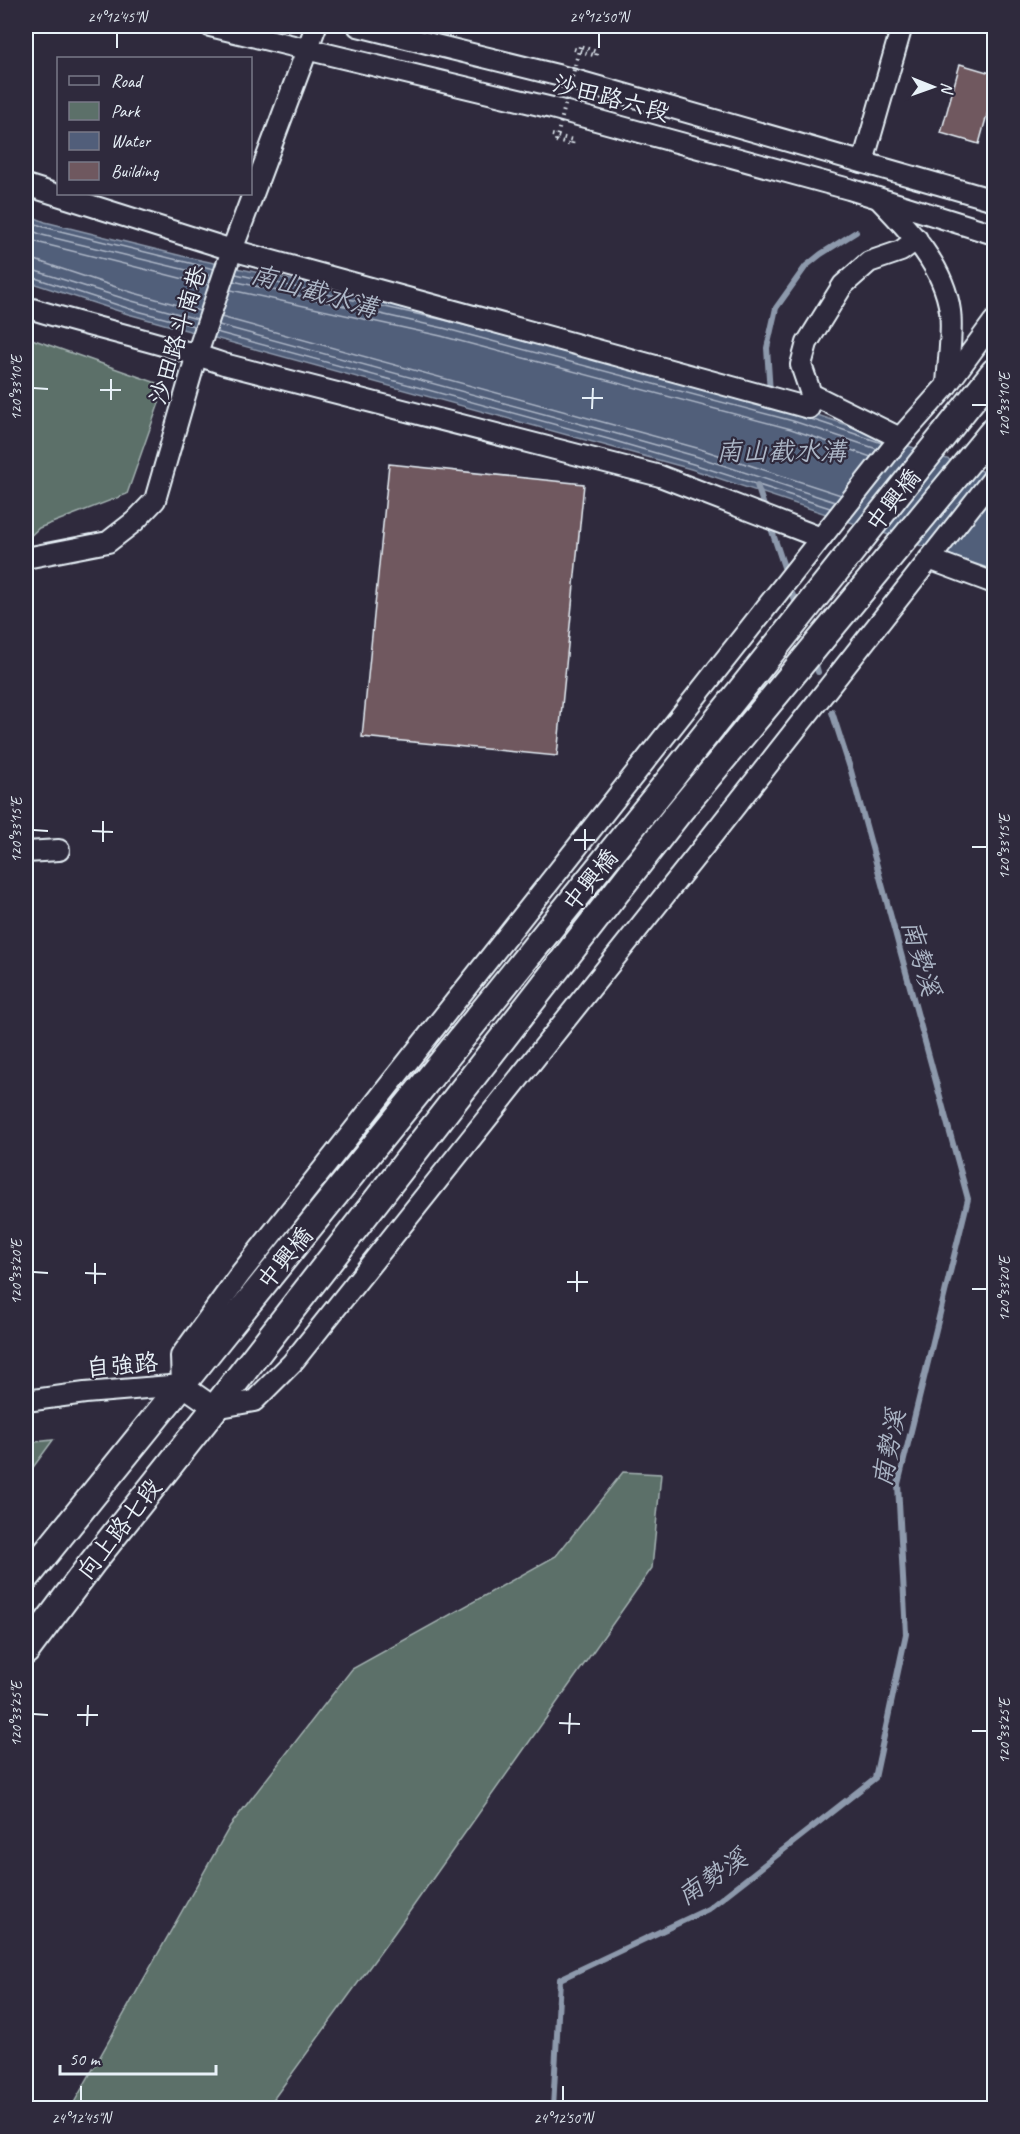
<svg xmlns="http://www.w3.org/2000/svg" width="1020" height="2134" font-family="Caveat,'LXGW WenKai TC',sans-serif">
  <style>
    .green { fill: #5c7069; stroke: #a2b0b0; stroke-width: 1.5 }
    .water { fill: #515e7a; stroke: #8d99ac; stroke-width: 1.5 }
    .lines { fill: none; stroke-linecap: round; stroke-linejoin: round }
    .shore { stroke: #acb6c6; stroke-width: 1.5 }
    .stream { stroke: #8d99ac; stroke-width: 6 }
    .building { fill: #6f585f; stroke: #e8f1f8; stroke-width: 1.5 }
    .minor-casing { stroke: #e8f1f8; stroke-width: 24 }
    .major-casing { stroke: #e8f1f8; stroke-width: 30 }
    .path { stroke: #e8f1f8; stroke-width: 4; stroke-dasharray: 1.5 4.5; stroke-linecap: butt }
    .minor { stroke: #2f2a3d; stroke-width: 20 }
    .major { stroke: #2f2a3d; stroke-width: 26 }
    .path-bridge { stroke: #e8f1f8; stroke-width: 4; stroke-dasharray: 1.5 4.5; stroke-linecap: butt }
    .ticks { fill: none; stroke: #e8f1f8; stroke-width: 2 }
    .labels { text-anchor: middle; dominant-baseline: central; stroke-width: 4.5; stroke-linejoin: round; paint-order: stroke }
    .street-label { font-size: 24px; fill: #e8f1f8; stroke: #2f2a3d }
    .water-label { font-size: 26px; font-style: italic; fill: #acb6c6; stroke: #2f2a3d }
    .neatline { fill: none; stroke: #e8f1f8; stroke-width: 2 }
    .ticks-label { font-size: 15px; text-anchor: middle; fill: #e8f1f8 }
  </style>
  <rect width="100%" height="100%" fill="#2f2a3d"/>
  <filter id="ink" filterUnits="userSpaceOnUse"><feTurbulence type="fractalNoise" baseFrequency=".0167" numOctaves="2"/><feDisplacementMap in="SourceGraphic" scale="12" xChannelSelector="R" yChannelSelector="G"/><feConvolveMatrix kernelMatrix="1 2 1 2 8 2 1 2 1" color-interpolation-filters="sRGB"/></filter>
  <g filter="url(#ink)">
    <!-- green -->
    <g class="green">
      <path d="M26,337l139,49 -38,108 -88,34 -13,12z"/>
      <path d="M53,1440l-27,37v-34z"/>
      <path d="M623,1472l38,2 -9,94 -257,364 -128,176h-196l159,-282 122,-157 204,-113z"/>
    </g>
    <!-- water -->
    <path class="water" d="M26,214l19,8 137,34 264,58 351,94 197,67v95l-303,-101 -563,-155 -102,-33z"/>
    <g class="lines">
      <!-- shore -->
      <g class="shore">
        <path d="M26,220l18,7 170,42"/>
        <path d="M26,228l16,7 169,41"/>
        <path d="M26,238l14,5 168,42"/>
        <path d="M26,259l9,1 99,33 66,18"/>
        <path d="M26,268l106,33 65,18"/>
        <path d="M236,274l208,46 57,15"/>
        <path d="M26,275l104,34 64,17"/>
        <path d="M233,281l210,47 350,93 84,28"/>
        <path d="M231,290l210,46 350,93 80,28"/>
        <path d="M221,317l476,131 144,47"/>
        <path d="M219,325l391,107 85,24 140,46"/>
        <path d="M216,332l392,107 85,25 137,44"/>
        <path d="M811,419l71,24"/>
      </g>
      <!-- stream -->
      <g class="stream">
        <path d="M770,393l-3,-45 9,-40 30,-42 15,-12 35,-22"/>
        <path d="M757,485l9,27"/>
        <path d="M769,522l15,45"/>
        <path d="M792,593l6,16"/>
        <path d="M814,658l4,14"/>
        <path d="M553,2108l7,-129 148,-70 167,-131 31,-144 -8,-150 70,-285 -117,-428 -19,-59"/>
      </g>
    </g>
    <!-- building -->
    <g class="building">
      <path d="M960,64l34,10v15l-15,55 -38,-11z"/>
      <path d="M389,464l195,20 -27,272 -195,-19z"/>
    </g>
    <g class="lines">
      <defs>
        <g id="minor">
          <path d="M210,26l342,82 297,81 145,45"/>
          <path d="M358,26l203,50 433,124"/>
          <path d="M863,162l37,-129"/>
          <path d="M26,185l206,65 577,158"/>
          <path d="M880,200c30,31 64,66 70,111 3,21 -2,52 -3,74"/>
          <path d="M26,307c65,21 133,34 198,57l436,112 161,62"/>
          <path d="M900,438l-89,-44 -10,-29 6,-22 36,-58 26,-23 32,-11 16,-12"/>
          <path d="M26,558l82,-16 27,-21 20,-21 42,-146 35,-104 84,-224"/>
          <path d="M929,559l65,24"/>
          <path d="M26,852l33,-2"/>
          <path d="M182,1385l-1,-29 60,-83 659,-835 47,-53 47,-64"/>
          <path d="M26,1401l59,-8 97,-8 33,23 39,-7 38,-38 408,-512 294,-374"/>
        </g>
        <g id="major">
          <path d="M26,1578l630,-781 338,-425"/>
          <path d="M26,1651l66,-88 123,-155 463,-595 316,-383"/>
        </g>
      </defs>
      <!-- minor casing -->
      <use href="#minor" class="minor-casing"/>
      <!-- major casing -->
      <use href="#major" class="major-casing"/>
      <!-- path -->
      <g class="path">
        <path d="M574,49l22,7 1,-4 -17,-6"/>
        <path d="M552,135l21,5 -1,5 -16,-4"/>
      </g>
      <!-- minor -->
      <use href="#minor" class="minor"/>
      <!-- major -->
      <use href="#major" class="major"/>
      <!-- path-bridge -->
      <path class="path-bridge" d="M556,141l24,-95"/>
    </g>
  </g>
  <!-- ticks -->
  <path class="ticks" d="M117,48v-15M599,48v-15M33,388l15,1M100,390h21M582,398h21M111,400v-21M972,405h15M592,409l1,-21M33,830l15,1M92,831l21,1M574,840h21M103,842v-21M972,847h15M585,850v-21M33,1272l15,1M85,1273l21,1M567,1282h21M95,1284v-21M972,1289h15M577,1292v-21M33,1714l15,1M77,1715h21M559,1723l21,1M87,1726l1,-21M972,1731h15M569,1734l1,-21M81,2101v-15M563,2101v-15"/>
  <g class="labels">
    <!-- street labels -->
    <g class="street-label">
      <text transform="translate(611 98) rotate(15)">沙田路六段</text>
      <text transform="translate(178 335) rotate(-73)">沙田路斗南巷</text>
      <text transform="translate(893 500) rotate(-52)">中興橋</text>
      <text transform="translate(590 880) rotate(-51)">中興橋</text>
      <text transform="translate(285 1258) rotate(-51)">中興橋</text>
      <text transform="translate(122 1365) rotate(-5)">自強路</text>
      <text transform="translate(119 1529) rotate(-52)">向上路七段</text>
    </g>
    <!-- water labels -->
    <g class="water-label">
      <text transform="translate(314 291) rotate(16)">南山截水溝</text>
      <text x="781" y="451">南山截水溝</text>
      <text transform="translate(921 958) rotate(74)">南勢溪</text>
      <text transform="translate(889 1448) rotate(-79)">南勢溪</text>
      <text transform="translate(712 1877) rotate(-34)">南勢溪</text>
    </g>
  </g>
  <!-- margin -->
  <rect width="1020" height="2134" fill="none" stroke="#2f2a3d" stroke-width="66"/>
  <!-- legend -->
  <rect x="57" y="57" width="195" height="138" fill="#2f2a3d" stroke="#797a88" stroke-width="1.5"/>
  <rect x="69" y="76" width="30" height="9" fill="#2f2a3d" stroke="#797a88" stroke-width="1.5"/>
  <text x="111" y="87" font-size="18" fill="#e8f1f8">Road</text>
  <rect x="69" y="102" width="30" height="18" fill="#5c7069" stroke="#797a88" stroke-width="1.5"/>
  <text x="111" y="117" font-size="18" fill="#e8f1f8">Park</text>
  <rect x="69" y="132" width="30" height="18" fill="#515e7a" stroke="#797a88" stroke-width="1.5"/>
  <text x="111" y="147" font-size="18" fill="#e8f1f8">Water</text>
  <rect x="69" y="162" width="30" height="18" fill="#6f585f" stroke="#797a88" stroke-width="1.5"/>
  <text x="111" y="177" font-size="18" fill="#e8f1f8">Building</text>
  <!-- north arrow -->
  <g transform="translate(933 87) rotate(91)" stroke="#2f2a3d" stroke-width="4.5" paint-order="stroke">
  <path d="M0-4.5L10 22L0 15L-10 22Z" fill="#e8f1f8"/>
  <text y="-9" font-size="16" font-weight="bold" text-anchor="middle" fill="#e8f1f8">N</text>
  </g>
  <!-- scale -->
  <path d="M60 2065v9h156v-9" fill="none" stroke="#e8f1f8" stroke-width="3"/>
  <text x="69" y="2065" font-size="18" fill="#e8f1f8" stroke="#2f2a3d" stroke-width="4.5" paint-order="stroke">50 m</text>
  <rect x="33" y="33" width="954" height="2068" class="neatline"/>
  <g class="ticks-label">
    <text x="117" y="22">24°12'45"N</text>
    <text x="599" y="22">24°12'50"N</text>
    <text transform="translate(16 388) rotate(-90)" y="5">120°33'10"E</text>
    <text transform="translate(1004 405) rotate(-90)" y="5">120°33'10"E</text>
    <text transform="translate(16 830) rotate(-90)" y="5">120°33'15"E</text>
    <text transform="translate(1004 847) rotate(-90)" y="5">120°33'15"E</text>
    <text transform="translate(16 1272) rotate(-90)" y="5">120°33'20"E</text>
    <text transform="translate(1004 1289) rotate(-90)" y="5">120°33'20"E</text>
    <text transform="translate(16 1714) rotate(-90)" y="5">120°33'25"E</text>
    <text transform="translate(1004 1731) rotate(-90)" y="5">120°33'25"E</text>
    <text x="81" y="2123">24°12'45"N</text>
    <text x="563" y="2123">24°12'50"N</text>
  </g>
</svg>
